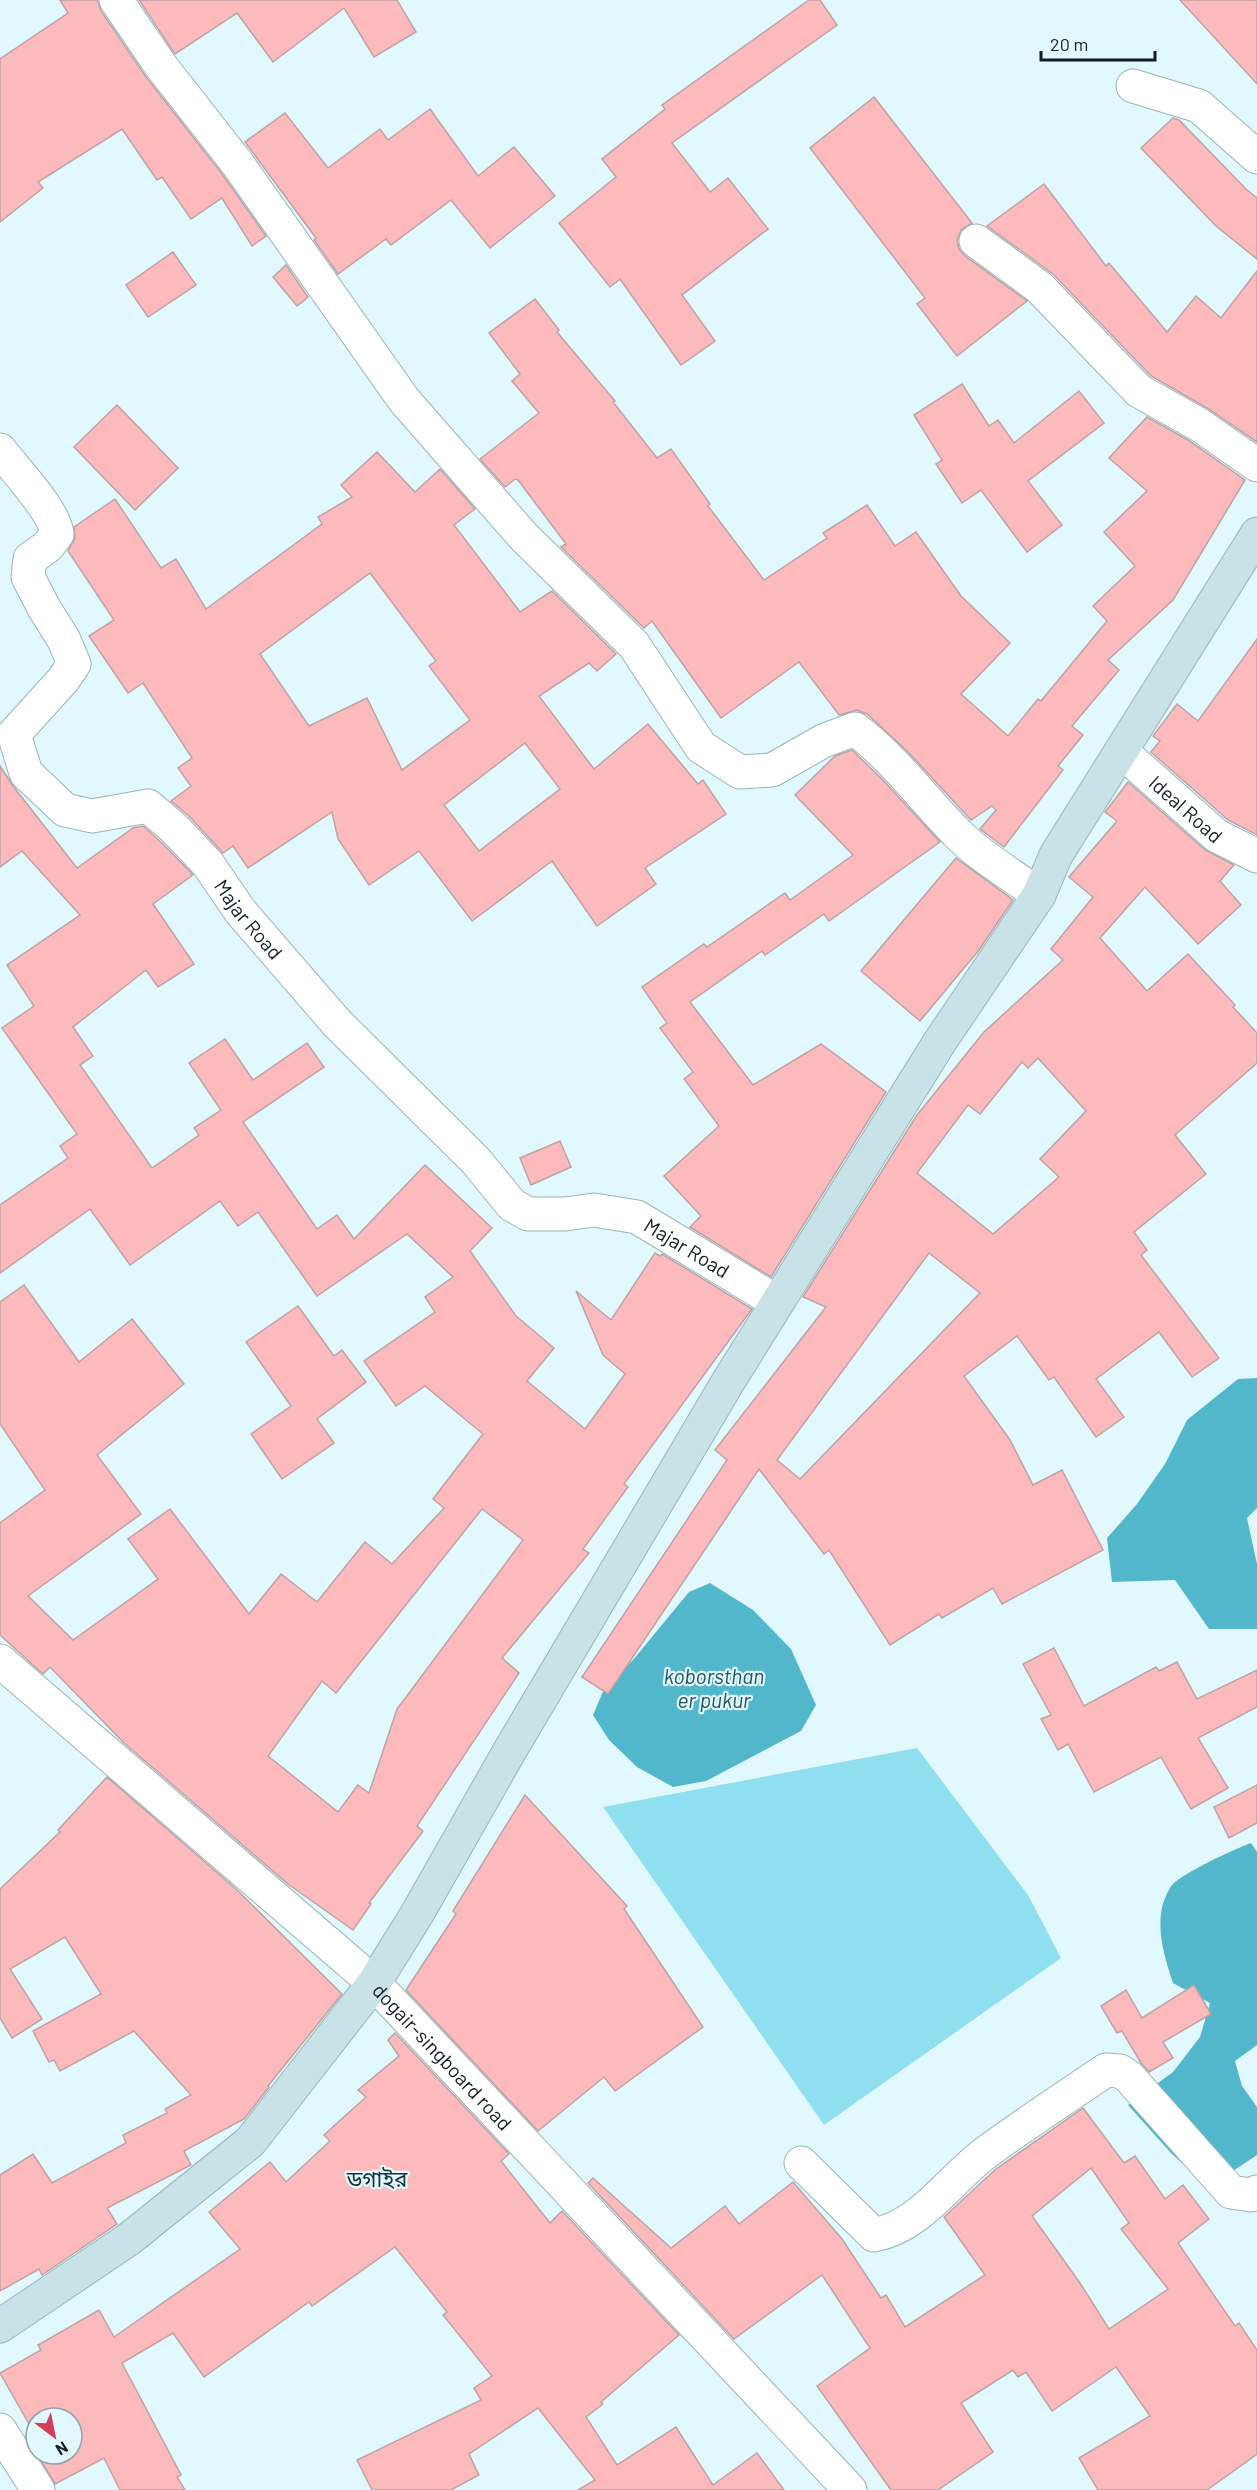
<svg xmlns="http://www.w3.org/2000/svg" width="1257" height="2490" font-family="Barlow,'Noto Sans Bengali',sans-serif">
  <style>
    .green { fill: #90dff0 }
    .water { fill: #52b7cb }
    .building { fill: #fdbabd; stroke: #bea2a3; stroke-width: 1.5; fill-rule: evenodd }
    .lines { fill: none; stroke-linecap: round; stroke-linejoin: round }
    .street-casing { stroke: #97b4ba; stroke-width: 35 }
    .secondary-casing { stroke: #97b4ba; stroke-width: 35 }
    .street { stroke: #fff; stroke-width: 33 }
    .secondary { stroke: #c8e2e8; stroke-width: 33 }
    .labels { text-anchor: middle; dominant-baseline: central; stroke-width: 4.5; stroke-linejoin: round; paint-order: stroke }
    .street-label { font-size: 20px; fill: #121e20; stroke: #e1f9fe }
    .water-label { font-size: 21px; font-style: italic; fill: #25525b; stroke: #e1f9fe }
    .quarter-label { font-size: 22px; fill: #183137; stroke: #e1f9fe }
  </style>
  <rect width="100%" height="100%" fill="#e1f9fe"/>
  <!-- green -->
  <path class="green" d="M917,1748l111,147 33,63 -237,167 -221,-318z"/>
  <!-- water -->
  <g class="water">
    <path d="M1257,1378v130l-10,10 10,46v65h-48l-34,-49 -63,2 -5,-44 30,-34 28,-40 22,-44 51,-41z"/>
    <path d="M710,1583l43,27 38,39 25,56 -15,26 -95,50 -33,6 -36,-20 -28,-27 -16,-25 12,-28 28,-27 56,-68z"/>
    <path d="M1251,1843l6,9v193l-22,16 7,25 15,21v48l-24,16 -19,21 -43,-39 -43,-48 45,-33 27,-35 10,-34 -37,-20c-10,-30 -21,-66 -3,-95 7,-13 65,-39 81,-45z"/>
  </g>
  <!-- building -->
  <g class="building">
    <path d="M60,0h37l4,11 45,66 76,97 44,62 -14,10 -30,-48 -31,21 -29,-42 -5,3 -35,-51 -84,53 5,6 -43,34v-163l68,-46z"/>
    <path d="M139,0h258l19,32 -42,25 -30,-49 -71,54 -36,-49 -62,41z"/>
    <path d="M809,0h11l17,25 -165,118 38,49 18,-14 40,51 -86,66 33,46 -34,24 -61,-86 -10,8 -51,-64 57,-46 -14,-18 63,-50 -3,-4z"/>
    <path d="M1180,0h77v84z"/>
    <path d="M874,97l98,126 -11,7 -4,10 2,9 6,7 62,45 -70,55 -40,-52 8,-6 -115,-150z"/>
    <path d="M430,109l48,67 36,-29 41,49 -65,52 -39,-48 -60,45 -5,-6 -48,35 -24,-34 2,-2 -71,-96 40,-29 43,55 52,-39 8,11z"/>
    <path d="M1173,118l6,2 67,69 11,9v61l-41,-33 -75,-78z"/>
    <path d="M1044,184l62,82 3,-3 58,69 29,-36 25,22 36,-47v171l-50,-34 -56,-32 -98,-102 -66,-48z"/>
    <path d="M173,252l23,33 -48,32 -22,-32z"/>
    <path d="M286,265l22,32 -11,9 -24,-29z"/>
    <path d="M535,299l24,31 -2,2 58,69 -2,1 44,56 14,-9 39,55 -2,2 56,74 63,-42 -4,-5 44,-28 28,41 21,-14 45,64 49,47 -49,51 47,42 30,-37 3,2 66,-80 -14,-15 42,-40 -31,-34 43,-41 -38,-33 38,-41 41,23 57,40 -72,120 -65,60 11,10 -47,56 11,9 -25,31 5,4 -59,77 -24,-18 16,-19 -4,-4 -21,14 -62,-67 -42,-39 -10,-4 -18,5 -40,-53 -78,56 -69,-97 -8,7 -83,-81 5,-3 -48,-64 -3,-1 -10,8 -25,-28 59,-46 -27,-32 8,-7 -31,-41z"/>
    <path d="M962,384l27,42 9,-6 16,23 65,-52 25,32 -76,58 34,44 -35,27 -46,-62 -19,13 -26,-39 6,-4 -28,-45z"/>
    <path d="M117,405l61,63 -43,42 -61,-63z"/>
    <path d="M377,452l38,40 25,-23 35,40 -21,16 66,87 32,-21 64,63 -19,17 -8,-8 -50,33 55,73 54,-45 50,60 5,-4 23,34 -81,54 11,16 -59,42 -45,-65 -80,60 -53,-70 -50,34 -31,-46 -6,-27 -84,56 -15,-22 -10,7 -34,-37 -18,-15 20,-15 -13,-18 14,-10 -49,-75 -15,10 -39,-57 25,-16 -46,-69 7,-13 -1,-11 41,-28 46,69 15,-9 30,50 116,-85 -4,-7 34,-20 -11,-12zM370,573l66,88 -7,5 41,54 -68,50 -35,-72 -58,28 -49,-72zM525,743l35,46 -81,62 -35,-46z"/>
    <path d="M1257,639v196l-29,-15 -77,-68 9,-11 -7,-5 24,-32 21,17z"/>
    <path d="M852,750l30,29 58,63 -111,79 -5,-7 -59,41 -3,-4 -72,51 63,83 68,-41 65,48 -115,185 -81,-50 11,-11 -37,-40 55,-50 -35,-47 9,-7 -33,-44 7,-5 -25,-36 62,-43 3,3 78,-54 5,7 63,-45 -58,-60 40,-39z"/>
    <path d="M0,766l13,20 64,82 56,-40 10,-2 19,17 31,32 -40,29 41,60 -36,23 -12,-17 -73,57 20,29 -13,9 72,103 47,-33 -5,-7 27,-18 -32,-47 36,-24 28,41 54,-37 17,24 -81,55 74,107 20,-14 17,24 71,-74 67,63 -22,23 46,65 38,32 -27,33 58,48 40,-55 -22,-19 -27,-64 35,29 44,-67 5,3 2,-2 90,55 -128,175 4,3 -45,62 6,4 -87,105 17,15 -102,153 6,5 -54,72 2,1 -18,26 -65,-46 -164,-141 -74,-76 -7,7 -43,-39v-112l45,-33 -45,-66v-122l24,-17 55,77 53,-43 52,65 -87,71 44,59 -113,82 45,44 85,-61 -30,-40 42,-30 79,105 32,-40 36,28 48,-60 27,22 52,-56 -11,-9 50,-65 -58,-48 -29,20 -32,-45 71,-49 -10,-15 28,-20 -46,-43 -90,62 -59,-84 -20,14 -18,-25 -90,64 -40,-56 -90,64v-68l68,-47 -8,-12 17,-12 -75,-106 32,-22 -27,-41 73,-50 -58,-64 -22,16zM482,1509l41,31 -126,169 -28,84 -11,-8 -20,27 -70,-56 54,-75 14,12z"/>
    <path d="M1128,782l77,68 29,15 -14,16 21,24 -43,39 -53,-57 -45,51 47,53 41,-37 47,51 -2,2 24,26v30l-82,72 31,39 -72,58 13,18 -6,5 78,103 -27,19 -33,-45 -63,47 28,38 -28,20 -42,-60 -5,3 -32,-44 -53,40 46,64 23,45 29,-15 41,80 -101,54 -9,-16 -51,30 -3,-4 -49,31 -61,-95 -5,4 -65,-85 -151,225 -26,-17 145,-217 -12,-10 111,-143 -23,-10 114,-182 67,-83 79,-72 -12,-11 42,-52 -24,-20 48,-56 -12,-9zM1038,1058l48,53 -46,48 19,18 -66,57 -76,-61 51,-68 12,9 42,-52 6,6zM929,1253l51,40 -180,186 -23,-19z"/>
    <path d="M956,858l57,42 -34,50 -59,71 -59,-50z"/>
    <path d="M560,1141l11,26 -40,18 -11,-27z"/>
    <path d="M298,1306l36,50 8,-6 24,32 -49,37 17,24 -52,36 -31,-45 40,-28 -45,-64z"/>
    <path d="M1054,1648l30,58 72,-39 3,4 18,-9 20,37 60,-29v37l-59,31 30,50 -37,21 -30,-52 -67,35 -26,-48 -10,6 -17,-31 10,-4 -28,-51z"/>
    <path d="M107,1777l129,112 106,105 -74,92 1,1 -25,32 -60,32 7,14 -84,43 10,16 -75,51 -3,-6 -39,22v-116l33,-21 19,29 74,-40 -3,-8 44,-22 -2,-4 26,-14 -57,-64 -74,40 -6,-11 -5,2 -16,-31 68,-37 -36,-57 -55,32 32,50 -30,19 -12,-20v-129l60,-57 -2,-2z"/>
    <path d="M1257,1785v38l-28,15 -15,-31z"/>
    <path d="M525,1795l102,111 -3,3 79,118 -88,64 -11,-14 -66,54 -132,-141 50,-76 -3,-3z"/>
    <path d="M1194,1985l17,29 -48,28 10,16 -24,14 -8,-9 -19,-32 -5,2 -16,-27 25,-16 16,28z"/>
    <path d="M395,2033l114,121 -8,7 49,62 12,-12 117,124 -78,67 2,2 -17,13 31,48 59,-38 37,58 44,-32 27,37h-206l17,-10 -57,-72 -69,46 10,21 -28,15h-79l-15,-30 124,-60 -7,-12 18,-12 -49,-61 4,-3 -52,-65 -83,59 -3,-4 -105,75 -31,-44 -51,30 59,112 -4,2 8,13h-65l-16,-32 -49,26 -18,-30h35v-36h-36v34l-10,-17 7,-4 -33,-58 41,-23 -3,-5 61,-35 15,27 126,-88 -31,-37 61,-50 16,20 44,-41 -6,-6 42,-38 -8,-7 41,-34 -11,-16z"/>
    <path d="M1083,2108l41,55 11,-7 30,43 18,-14 26,34 -31,24 57,83 4,-3 18,27v104l-50,36h-109l-19,-32 71,-42 -34,-49 -64,44 -26,-39 -8,5 -5,-7 -52,33 32,49 -55,38h-47l-74,-104 53,-38 -48,-73 -88,64 -146,-156 5,-5 78,70 54,-42 14,18 54,-42 49,57 39,59 5,-3 19,32 80,-52 -41,-58 52,-48zM1091,2168l38,55 -8,6 47,60 -59,40 -29,-46 -48,-67z"/>
  </g>
  <g class="lines">
    <defs>
      <g id="street">
        <path d="M116,0l45,66 76,97 167,237 120,137 110,108 67,102 39,25 32,-2 51,-29 32,-12c40,30 68,70 103,105 21,22 56,42 81,61"/>
        <path d="M1133,86l66,20 58,51"/>
        <path d="M976,241l63,46 100,104 59,33 59,41"/>
        <path id="s1" d="M0,450c15,20 55,61 57,84l-9,12 -18,13 -2,18 16,31 20,32 10,24 -11,16 -49,54 12,39 39,37 27,6 56,-10 27,23 33,35 32,47 96,111 140,139 36,44 16,9h37l29,-4 43,7 140,85"/>
        <path id="s2" d="M1121,751l96,85 40,20"/>
        <path id="s3" d="M0,1661l374,322 476,507"/>
        <path d="M801,2163l73,72c45,-8 75,-54 110,-81 39,-29 81,-56 122,-84l14,1 9,6 102,115 20,3 6,-3"/>
        <path d="M0,2430l38,60"/>
      </g>
      <path id="secondary" d="M0,2326l129,-87 121,-97 124,-159 43,-69 92,-162 219,-370 211,-339 100,-148 17,-40 201,-321"/>
    </defs>
    <!-- street casing -->
    <use href="#street" class="street-casing"/>
    <!-- secondary casing -->
    <use href="#secondary" class="secondary-casing"/>
    <!-- street -->
    <use href="#street" class="street"/>
    <!-- secondary -->
    <use href="#secondary" class="secondary"/>
  </g>
  <g class="labels">
    <!-- street labels -->
    <g class="street-label">
      <text stroke="none"><textPath href="#s2" startOffset="87">Ideal Road</textPath></text>
      <text stroke="none"><textPath href="#s1" startOffset="680">Majar Road</textPath></text>
      <text stroke="none"><textPath href="#s1" startOffset="1256">Majar Road</textPath></text>
      <text stroke="none"><textPath href="#s3" startOffset="594">dogair-singboard road</textPath></text>
    </g>
    <!-- water labels -->
    <g class="water-label">
      <text x="714" y="1675">koborsthan<tspan x="714" dy="24">er pukur</tspan></text>
    </g>
    <!-- quarter labels -->
    <g class="quarter-label">
      <text x="377" y="2178">ডগাইর</text>
    </g>
  </g>
  <!-- north arrow -->
  <g transform="translate(54 2436) rotate(148)"><circle r="28" fill="#e1f9fe" stroke="#8ea1a5" stroke-width="1.5"/>
  <path d="M0-4.5L10 22L0 15L-10 22Z" fill="#d03f56"/>
  <text y="-9" font-size="16" font-weight="bold" text-anchor="middle" fill="#121e20">N</text>
  </g>
  <!-- scale -->
  <path d="M1041 51v9h114v-9" fill="none" stroke="#121e20" stroke-width="3"/>
  <text x="1050" y="51" font-size="18" fill="#121e20" stroke="#e1f9fe" stroke-width="4.5" paint-order="stroke">20 m</text>
</svg>
